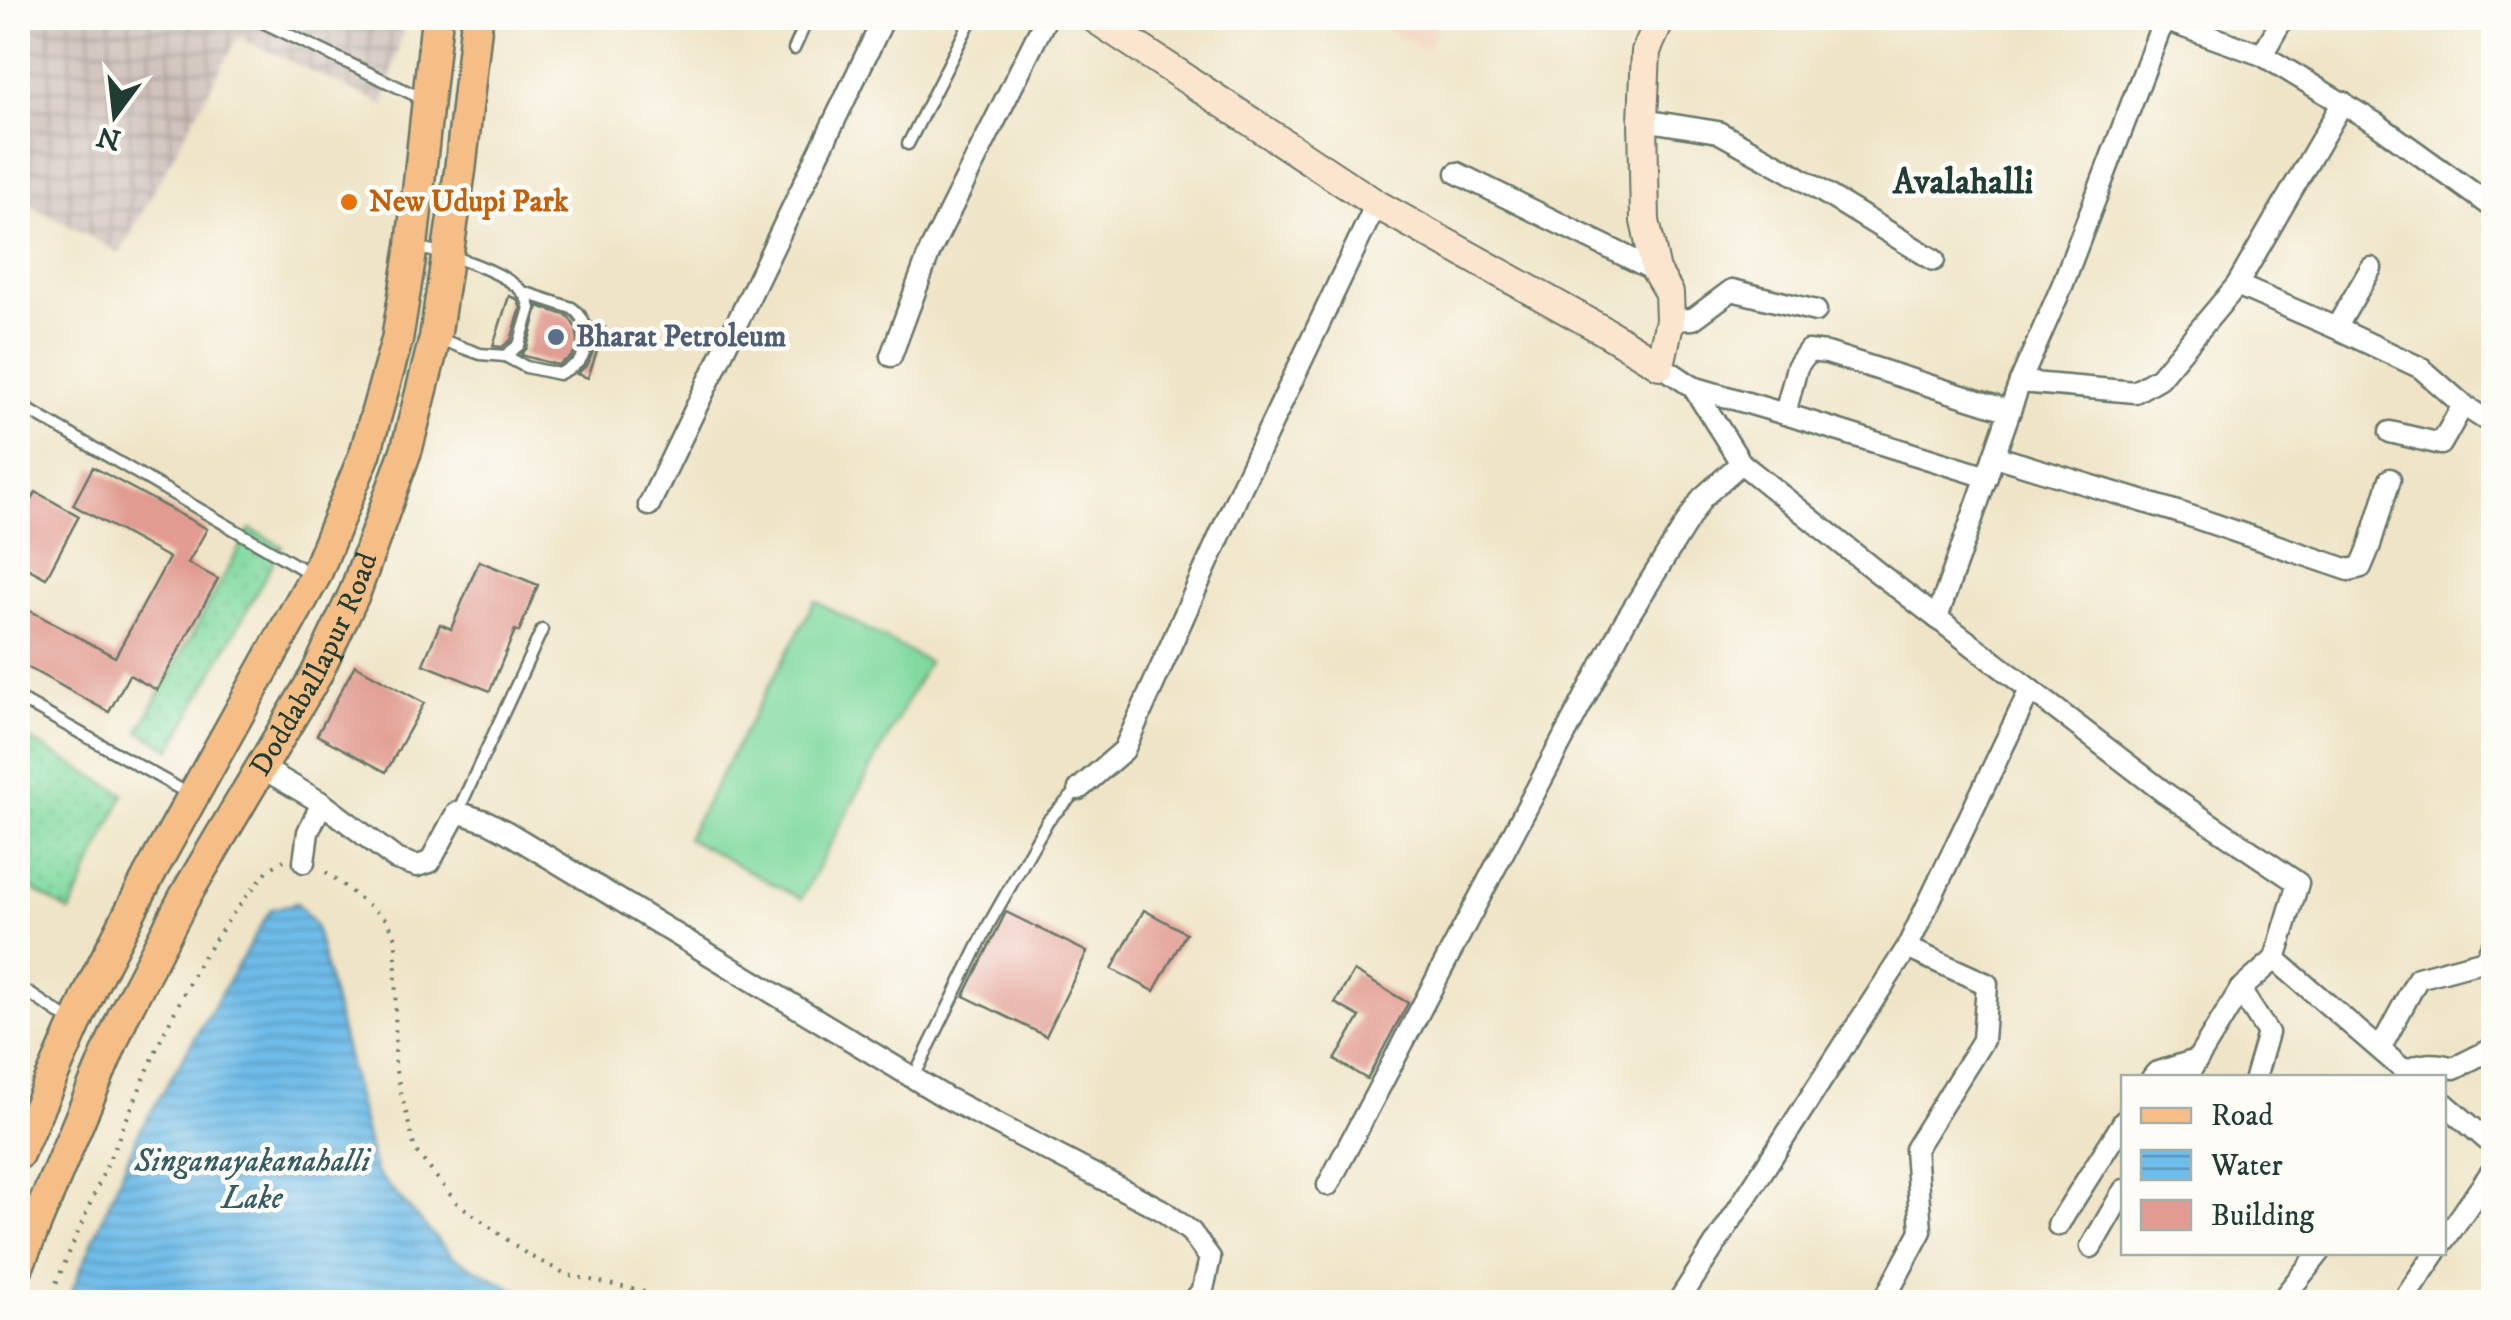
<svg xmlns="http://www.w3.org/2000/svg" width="2511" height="1320" font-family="'IM FELL DW Pica',serif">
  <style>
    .built { fill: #f3d4bf }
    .industrial { fill: url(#industrial-grid) }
    .garden { fill: url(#garden-dots); stroke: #508b6a; stroke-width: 2.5 }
    .pitch { fill: #80d99f; stroke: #508b6a; stroke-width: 2.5 }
    .water { fill: url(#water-rules); stroke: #467c8e; stroke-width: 2.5 }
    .building { fill: #e19b91 }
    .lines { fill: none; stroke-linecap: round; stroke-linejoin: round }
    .lane-casing { stroke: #687767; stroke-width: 15 }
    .street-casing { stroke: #687767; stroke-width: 25 }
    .secondary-casing { stroke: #687767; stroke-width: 32 }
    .primary-casing { stroke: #687767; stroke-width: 35 }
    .path { stroke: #687767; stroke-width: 4; stroke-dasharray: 2.5 8; stroke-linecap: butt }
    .lane { stroke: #fff; stroke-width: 10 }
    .street { stroke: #fff; stroke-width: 20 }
    .secondary { stroke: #fbe5cf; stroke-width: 28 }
    .primary { stroke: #f6be87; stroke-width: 30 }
    .food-dot { fill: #e8710a; stroke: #fdfcf7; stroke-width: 4 }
    .service-dot { fill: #5c6f8a; stroke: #fdfcf7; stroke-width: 4 }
    .labels { text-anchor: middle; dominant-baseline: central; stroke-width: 9; stroke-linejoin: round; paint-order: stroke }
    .food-label { font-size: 30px; font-weight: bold; fill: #c56008; stroke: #fdfcf7; text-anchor: start }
    .service-label { font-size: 30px; font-weight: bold; fill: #4e5e75; stroke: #fdfcf7; text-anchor: start }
    .street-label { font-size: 30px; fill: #1f3d34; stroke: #fdfcf7 }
    .water-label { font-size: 32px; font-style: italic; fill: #335d61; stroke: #fdfcf7 }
    .quarter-label { font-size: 35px; font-weight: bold; fill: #1f3d34; stroke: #fdfcf7 }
  </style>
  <defs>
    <pattern id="industrial-grid" width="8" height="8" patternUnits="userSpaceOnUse" patternTransform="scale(2.5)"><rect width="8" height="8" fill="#cfc0bb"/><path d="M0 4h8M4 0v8" fill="none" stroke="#a79d99"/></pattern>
    <pattern id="garden-dots" width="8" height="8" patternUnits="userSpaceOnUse" patternTransform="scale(2.5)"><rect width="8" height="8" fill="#80d99f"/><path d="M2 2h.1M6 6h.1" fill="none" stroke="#6ebb8a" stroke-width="1.8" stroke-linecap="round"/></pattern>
    <pattern id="water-rules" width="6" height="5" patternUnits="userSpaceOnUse" patternTransform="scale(2.5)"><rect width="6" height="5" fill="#6ebce9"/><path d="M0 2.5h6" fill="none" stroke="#5a9abe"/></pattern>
  </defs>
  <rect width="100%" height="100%" fill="#fdfcf7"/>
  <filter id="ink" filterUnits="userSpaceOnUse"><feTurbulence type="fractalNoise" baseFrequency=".01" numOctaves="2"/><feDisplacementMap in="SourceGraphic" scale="20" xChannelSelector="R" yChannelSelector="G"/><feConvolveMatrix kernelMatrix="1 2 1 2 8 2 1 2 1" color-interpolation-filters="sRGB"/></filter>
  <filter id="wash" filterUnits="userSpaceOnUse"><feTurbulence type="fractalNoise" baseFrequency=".0048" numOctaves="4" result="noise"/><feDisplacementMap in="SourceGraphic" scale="40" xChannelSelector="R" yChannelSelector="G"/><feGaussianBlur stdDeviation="2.25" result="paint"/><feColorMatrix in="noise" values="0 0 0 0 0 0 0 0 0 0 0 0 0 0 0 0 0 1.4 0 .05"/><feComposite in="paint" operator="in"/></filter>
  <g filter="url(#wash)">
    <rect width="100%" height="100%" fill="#efe4c7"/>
    <!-- built -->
    <path class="built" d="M1363,18h77l-13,32z"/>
    <!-- industrial -->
    <path class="industrial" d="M18,18h388l-22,87 -146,-68 -118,216 -102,-55z"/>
    <!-- garden -->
    <g class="garden">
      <path d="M250,529l32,17 -111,203 -32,-18z"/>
      <path d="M18,733l106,61 -54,118 -52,-32z"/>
    </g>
    <!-- pitch -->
    <path class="pitch" d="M815,601l113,61 -127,237 -114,-61z"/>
    <!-- water -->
    <path class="water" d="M297,903l18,22 60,246 78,86 86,45h-472l72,-170 132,-223z"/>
    <g id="blocks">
      <!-- building -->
      <g class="building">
        <path d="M509,296l8,3 4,9 -10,32 -9,7 -9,-1z"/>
        <path d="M538,306l30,10 8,12 2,11 -2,11 -5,7 -13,8 -37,-10 6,-7z"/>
        <path d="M593,323l12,4 -17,51 -11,-4 11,-10 6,-15 2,-10z"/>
        <path d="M93,467l114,62 -19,34 30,16 -61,111 -28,-15 -20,37 -91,-50v-58l97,53 54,-99 -96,-53z"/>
        <path d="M36,492l43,24 -33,62 -28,-15v-60l10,5z"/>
        <path d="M479,561l59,24 -19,47 -4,-2 -25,61 -67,-27 17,-40 11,5z"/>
        <path d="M355,665l69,38 -38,69 -69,-37z"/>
        <path d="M1144,910l42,23 -32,58 -42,-22z"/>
        <path d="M1006,912l81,40 -41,84 -82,-40z"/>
        <path d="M1354,971l54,32 -41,76 -32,-19 25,-43 -25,-14z"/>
      </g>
    </g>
  </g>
  <g filter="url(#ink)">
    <use href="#blocks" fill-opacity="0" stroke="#687767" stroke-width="2.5"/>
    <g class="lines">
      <defs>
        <g id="lane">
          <path d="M254,18l169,81"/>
          <path d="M794,49l14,-31"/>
          <path d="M908,144l64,-126"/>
          <path d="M418,248c27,5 88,23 105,45 4,4 5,10 7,15l-11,37 -14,11 -25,-2 -41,-15"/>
          <path d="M505,356l21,11 33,7c7,-4 17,-8 21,-14 12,-16 8,-41 -8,-52l-49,-16"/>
          <path d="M18,404l293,170"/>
          <path d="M18,698l171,96"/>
          <path d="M458,811l84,-181"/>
          <path d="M18,986l56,37"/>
          <path d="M914,1077l75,-153 59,-104 31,-31"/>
        </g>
        <g id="street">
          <path d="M2159,18l103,37 115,69 117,84"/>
          <path d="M2262,55l21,-37"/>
          <path d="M1643,120l75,12 69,38 147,90"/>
          <path d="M1457,173l199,98"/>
          <path d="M2237,285l99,43 85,40 42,37 31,20"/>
          <path d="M1670,320l23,-1 39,-29 84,21"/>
          <path d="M2336,328l35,-60"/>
          <path d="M891,356l39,-105 116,-233"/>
          <path d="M1660,365l33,22 48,76 136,109 288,221 133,90 -23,76 138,119"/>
          <path d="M2020,382l115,10 24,-14 78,-93 106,-183"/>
          <path d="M1693,387l92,27 202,63"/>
          <path d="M1785,414l12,-47 11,-16 19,2 183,58"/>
          <path d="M2390,432l51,12 22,-39"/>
          <path d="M1994,456l187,57 168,57 12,-3 8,-19 21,-69"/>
          <path d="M649,505l235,-487"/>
          <path d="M1937,618l83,-236 42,-96 102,-267"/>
          <path d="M262,768l60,35 74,56 21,7 13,-4 27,-50 31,10 19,10 438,265 217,113 29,22 19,26 -7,31 -10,13"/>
          <path d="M1079,789l45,-39 118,-264 134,-282"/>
          <path d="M304,862l4,-30 14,-29"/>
          <path d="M1907,948l123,-258"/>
          <path d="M2240,990l28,43 -13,45"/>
          <path d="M2380,1049l38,-71 67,-18 9,-18"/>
          <path d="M2405,1071c18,-8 30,-9 49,-3l40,-20"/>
          <path d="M2152,1078l4,-5 40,-13"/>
          <path d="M2186,1078l54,-88 35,-31"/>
          <path d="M2444,1103l50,43"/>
          <path d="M1328,1185l296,-562 78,-125 39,-35"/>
          <path d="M2058,1225l66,-104"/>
          <path d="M2444,1241l50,-73"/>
          <path d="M2091,1247l33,-57"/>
          <path d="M1678,1302l229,-354 80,36 -4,56 -68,109 6,82 -38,71"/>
          <path d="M2280,1302l40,-50"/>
          <path d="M2402,1302l34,-50"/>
        </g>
        <path id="secondary" d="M1094,18l282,186 230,128 54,33 10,-45 -1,-27 -13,-22 -11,-50 -2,-101 3,-69 15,-33"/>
        <g id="primary">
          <path d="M18,1154l77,-174 53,-103 167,-301 50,-122 32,-114 15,-94 25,-228"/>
          <path id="s1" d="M18,1266l106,-252 60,-116 132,-223 39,-83 52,-144 28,-110 25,-167 17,-153"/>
        </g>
      </defs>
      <!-- lane casing -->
      <use href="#lane" class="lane-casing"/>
      <!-- street casing -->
      <use href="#street" class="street-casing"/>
      <!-- secondary casing -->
      <use href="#secondary" class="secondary-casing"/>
      <!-- primary casing -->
      <use href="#primary" class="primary-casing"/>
      <!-- path -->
      <g class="path">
        <path d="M2487,614l7,-13"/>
        <path d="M326,872l61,48 9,18 -1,129 20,83 41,52 72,53 40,20 124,27"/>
        <path d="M48,1302l113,-263 38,-76 36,-52 33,-41 16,-10"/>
      </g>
      <!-- lane -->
      <use href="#lane" class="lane"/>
      <!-- street -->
      <use href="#street" class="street"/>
      <!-- secondary -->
      <use href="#secondary" class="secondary"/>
      <!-- primary -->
      <use href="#primary" class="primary"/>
    </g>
  </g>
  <!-- markers -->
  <circle class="food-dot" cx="349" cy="202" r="10"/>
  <circle class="service-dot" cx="556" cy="337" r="10"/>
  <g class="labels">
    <!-- food labels -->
    <g class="food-label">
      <text x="369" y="202">New Udupi Park</text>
    </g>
    <!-- service labels -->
    <g class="service-label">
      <text x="576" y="337">Bharat Petroleum</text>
    </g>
    <!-- street labels -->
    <g class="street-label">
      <text stroke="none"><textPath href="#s1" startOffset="672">Doddaballapur Road</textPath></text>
    </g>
    <!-- water labels -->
    <g class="water-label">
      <text x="252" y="1162">Singanayakanahalli<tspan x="252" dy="37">Lake</tspan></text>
    </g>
    <!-- quarter labels -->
    <g class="quarter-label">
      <text x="1963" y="183">Avalahalli</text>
    </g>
  </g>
  <!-- margin -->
  <rect width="2511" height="1320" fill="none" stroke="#fdfcf7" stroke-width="60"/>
  <!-- legend -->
  <rect x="2121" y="1075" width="325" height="180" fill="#fdfcf7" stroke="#a4b0a9" stroke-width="2.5"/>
  <rect x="2141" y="1108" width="50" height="15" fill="#f6be87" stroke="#a4b0a9" stroke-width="2.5"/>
  <text x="2211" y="1125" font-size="30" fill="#1f3d34">Road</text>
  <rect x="2141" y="1150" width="50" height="30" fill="url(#water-rules)" stroke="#a4b0a9" stroke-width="2.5"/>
  <text x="2211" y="1175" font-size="30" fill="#1f3d34">Water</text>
  <rect x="2141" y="1200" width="50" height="30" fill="#e19b91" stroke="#a4b0a9" stroke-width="2.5"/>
  <text x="2211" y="1225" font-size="30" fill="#1f3d34">Building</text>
  <!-- north arrow -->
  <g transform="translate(115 115) rotate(195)" stroke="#fdfcf7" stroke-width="8" paint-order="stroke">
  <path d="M0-8L18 38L0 25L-18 38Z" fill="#1f3d34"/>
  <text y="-15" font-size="28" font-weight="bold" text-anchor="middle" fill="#1f3d34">N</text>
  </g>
</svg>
